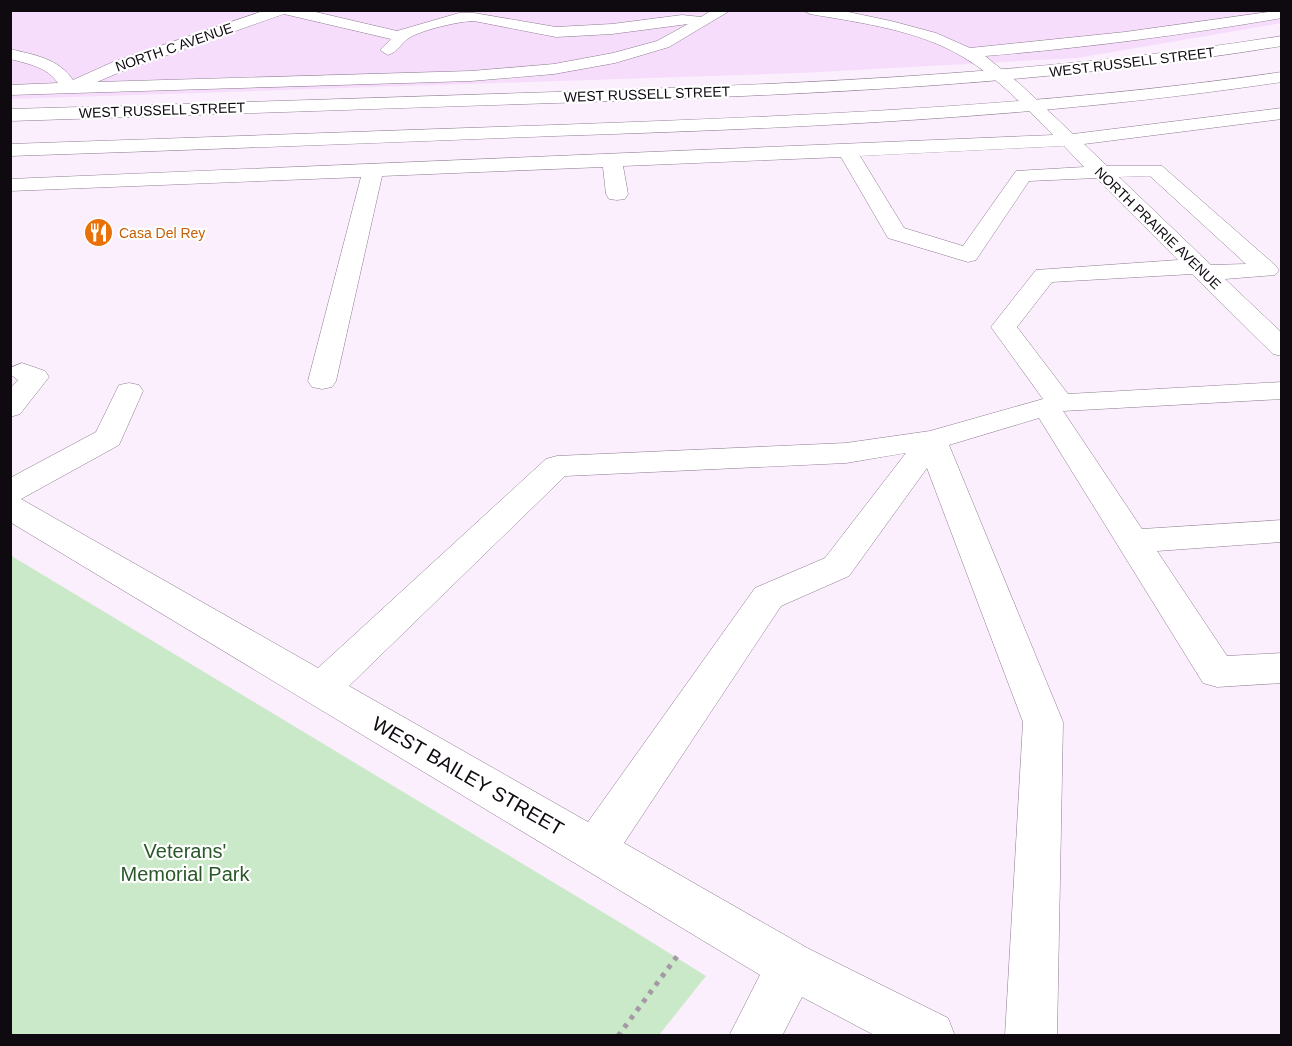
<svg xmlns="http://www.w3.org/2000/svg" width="1292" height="1046" font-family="Helvetica,sans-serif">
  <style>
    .built { fill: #f7ddfc }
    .green { fill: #cae9c8 }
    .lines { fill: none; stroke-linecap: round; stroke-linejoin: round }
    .minor-casing { stroke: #8d7b90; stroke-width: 1 }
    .highway-casing { stroke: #8d7b90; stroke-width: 1 }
    .path { stroke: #a499a5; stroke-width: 5; stroke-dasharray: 4.5 6; stroke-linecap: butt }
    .minor { fill: #fff; fill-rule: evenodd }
    .highway { fill: #fff; fill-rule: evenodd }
    .labels { text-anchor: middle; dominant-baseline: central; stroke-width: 4.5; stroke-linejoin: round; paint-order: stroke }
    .far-street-label { font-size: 14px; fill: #0f0910; stroke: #fff }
    .far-food-label { font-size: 14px; fill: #c56008; stroke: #fff; text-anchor: start }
    .near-street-label { font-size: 20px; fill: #0f0910; stroke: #fff }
    .near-park-label { font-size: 20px; fill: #295828; stroke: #fff }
  </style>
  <rect width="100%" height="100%" fill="#fbeefd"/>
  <!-- built -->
  <path class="built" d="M1281,10l1,13 -205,35 -276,15 -790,26 -1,-88z"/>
  <!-- green -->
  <path class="green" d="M10,555l614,370 82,51 -47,59h-648z"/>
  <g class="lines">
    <defs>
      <g id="minor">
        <path d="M266,10h41l90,21 62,-18h15l82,14 56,-3 70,-9 19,2 11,-7h19l-62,37 -54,16 -61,11 -83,7 -461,14v-10l48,-2c-11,-16 -29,-19 -48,-24v-10c24,6 48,9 63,31l40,-18zM284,14l107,25 -11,11 8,5c10,-3 14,-13 21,-17 12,-8 51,-17 65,-17l82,16 56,-3 76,-10 -31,17 -44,12 -59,11 -83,7 -374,11 28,-12z"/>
        <path d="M803,10h36l52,11 45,12 34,15 155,-16 157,-22v8c-99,17 -198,30 -297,38l35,28 53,50 209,-26v11l-198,25 23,22h55l113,99 4,5 -4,5 -50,4 57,54v23l-9,-2 -81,-80 -140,8 -35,45 51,67 214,-12v17l-219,12 79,118 140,-9v22l-125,9 70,105 55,-3v30l-65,4 -14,-4 -164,-265 -90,27 114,277 -6,314h-52l18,-314 -96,-254 -78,108 -68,30 -157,237 185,106 139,69 7,18h-79l-74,-39 -20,39h-53l31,-61 -750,-453v-44l86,-46 23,-47 10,-2 10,2 4,6 -24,54 -98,54 297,169 228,-209 11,-3 289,-13 84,-12 113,-32 -52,-72 45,-57 142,-10 -82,-82 -67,3 -53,79 -8,2 -80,-24 -47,-81 -218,9 5,28 -3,5 -8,1 -8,-1 -3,-5 -3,-27 -221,9 -46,205 -4,6 -10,2 -10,-2 -4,-6 53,-204 -351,14v-12l1043,-44c-28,-28 -56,-58 -90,-78 -45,-27 -101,-34 -153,-43zM1064,146l20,21 -68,4 -53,75 -59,-18 -44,-72zM1150,176l96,88 -35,1 -92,-88zM906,453l-81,105 -70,30 -167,234 -239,-136 216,-210 281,-13z"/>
        <path d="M22,363l23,8 4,6 -29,37 -10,3v-28l8,-9 -8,-6v-6z"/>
      </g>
      <g id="highway">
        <path d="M1282,36v10c-232,38 -462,48 -696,56 -192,6 -383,13 -576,19v-12c192,-5 384,-12 576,-18 233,-8 465,-18 696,-55z"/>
        <path d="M1282,72v10c-242,36 -484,46 -728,54 -181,7 -362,14 -544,20v-12c182,-6 363,-13 544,-19 244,-9 486,-18 728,-53z"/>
      </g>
    </defs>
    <!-- minor casing -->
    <use href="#minor" class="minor-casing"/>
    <!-- highway casing -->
    <use href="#highway" class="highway-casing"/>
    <!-- path -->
    <path class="path" d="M618,1036l60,-81"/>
    <!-- minor -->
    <use href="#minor" class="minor"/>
    <!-- highway -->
    <use href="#highway" class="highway"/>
  </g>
  <!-- icons -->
  <defs>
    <symbol id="restaurant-disc" viewBox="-11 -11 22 22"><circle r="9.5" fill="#e8710a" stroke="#fff"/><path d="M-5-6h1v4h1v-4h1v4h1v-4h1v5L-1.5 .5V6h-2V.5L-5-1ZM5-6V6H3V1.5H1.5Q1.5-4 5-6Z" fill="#fff"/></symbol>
  </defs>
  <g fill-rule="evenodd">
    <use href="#restaurant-disc" x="82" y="216" width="33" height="33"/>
  </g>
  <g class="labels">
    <!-- far-street labels -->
    <g class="far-street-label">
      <text transform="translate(174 47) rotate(-19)">NORTH C AVENUE</text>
      <text transform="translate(1132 62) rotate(-7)">WEST RUSSELL STREET</text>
      <text transform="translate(647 94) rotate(-2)">WEST RUSSELL STREET</text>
      <text transform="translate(162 110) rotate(-2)">WEST RUSSELL STREET</text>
      <text transform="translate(1158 228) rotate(44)">NORTH PRAIRIE AVENUE</text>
    </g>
    <!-- far-food labels -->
    <g class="far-food-label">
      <text x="119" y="233">Casa Del Rey</text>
    </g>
    <!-- near-street labels -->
    <g class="near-street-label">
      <text transform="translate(468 776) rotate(30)">WEST BAILEY STREET</text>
    </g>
    <!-- near-park labels -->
    <g class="near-park-label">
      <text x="185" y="851">Veterans'<tspan x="185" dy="23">Memorial Park</tspan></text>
    </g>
  </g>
  <!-- border -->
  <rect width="1292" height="1046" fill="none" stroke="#0f0910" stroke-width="24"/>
</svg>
